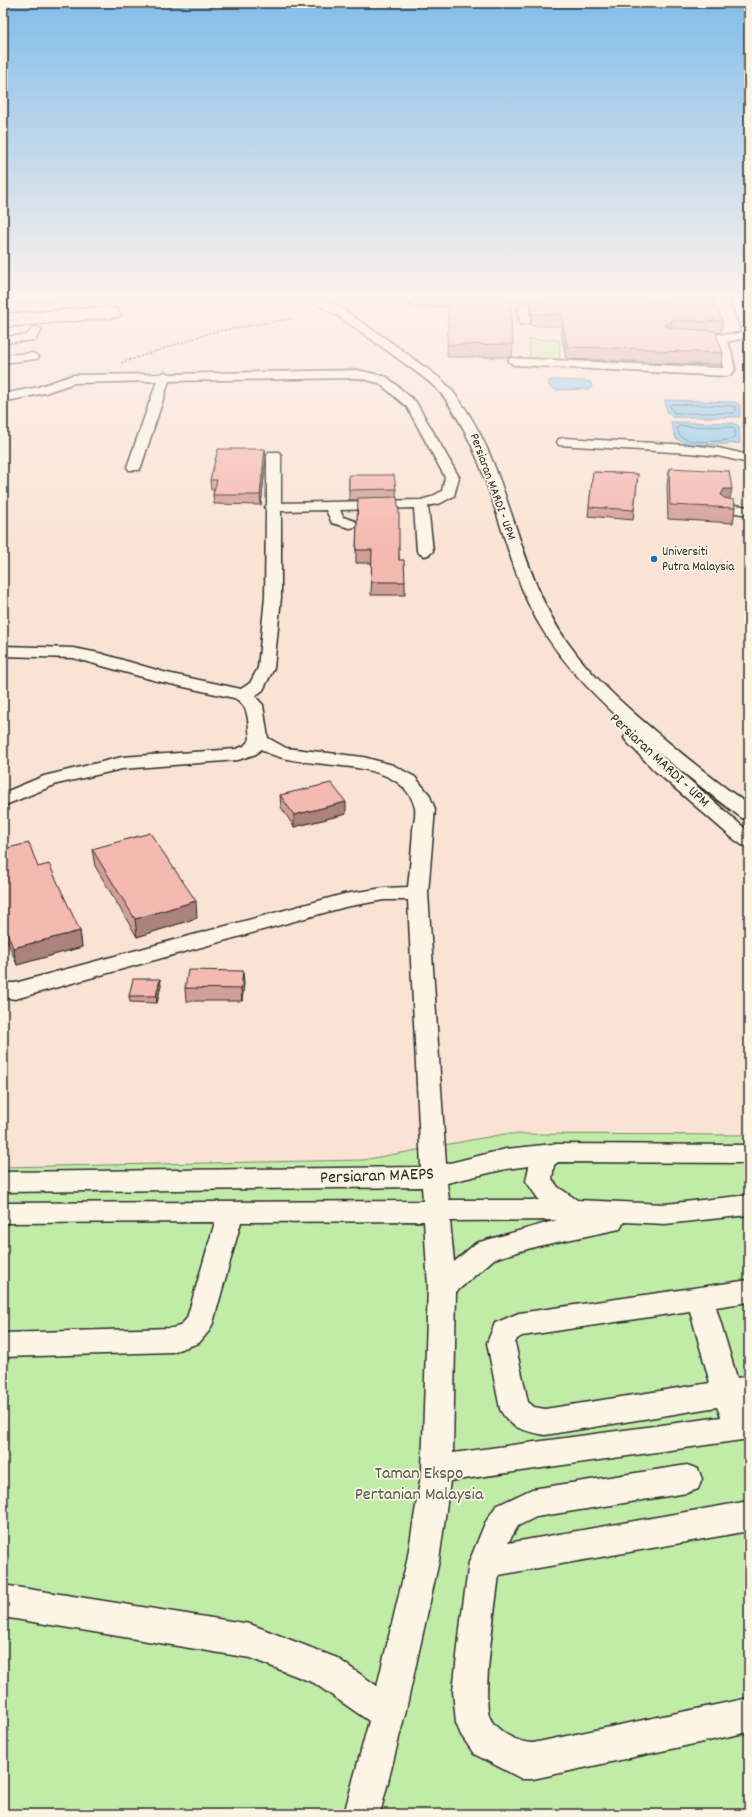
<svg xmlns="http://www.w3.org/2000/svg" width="752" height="1817" font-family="Dekko,sans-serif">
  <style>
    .green { fill: #c1eca8; stroke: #768c6a }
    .water { fill: #8dcaee; stroke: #668aa0 }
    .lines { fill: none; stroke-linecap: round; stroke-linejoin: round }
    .shore { stroke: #526b79; stroke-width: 1 }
    .minor-casing { stroke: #2b2b2b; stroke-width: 3 }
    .path { stroke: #2b2b2b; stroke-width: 1.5; stroke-dasharray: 2.5 1.5; stroke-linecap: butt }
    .minor { fill: #fcf5e5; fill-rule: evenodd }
    .wall { fill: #d29f98; stroke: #2b2b2b }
    .shaded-wall { fill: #ab827c; stroke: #2b2b2b }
    .building { fill: #f4b9b1; stroke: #2b2b2b }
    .poi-dot { fill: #1f6fb2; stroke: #fcf5e5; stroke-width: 1.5 }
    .labels { text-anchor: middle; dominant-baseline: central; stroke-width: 3.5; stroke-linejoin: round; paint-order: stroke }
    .far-street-label { font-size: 13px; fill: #2b2b2b; stroke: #fcf5e5 }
    .far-poi-label { font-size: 13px; fill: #2b2b2b; stroke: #fcf5e5; text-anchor: start }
    .street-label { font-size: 15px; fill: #2b2b2b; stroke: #fcf5e5 }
    .near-street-label { font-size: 18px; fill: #2b2b2b; stroke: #fcf5e5 }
    .near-park-label { font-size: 18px; fill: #505b4a; stroke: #fcf5e5 }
  </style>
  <rect width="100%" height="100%" fill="#fae3d5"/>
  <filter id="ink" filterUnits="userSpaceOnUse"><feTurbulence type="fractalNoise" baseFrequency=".025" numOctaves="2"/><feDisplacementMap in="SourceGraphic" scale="8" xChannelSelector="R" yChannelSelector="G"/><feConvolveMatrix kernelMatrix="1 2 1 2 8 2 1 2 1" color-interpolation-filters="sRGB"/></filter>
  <g filter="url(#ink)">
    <!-- green -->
    <g class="green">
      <path d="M529,339l30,1 1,20 -30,-1z"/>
      <path d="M504,1134l245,1v679h-746v-647l360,-7z"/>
    </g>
    <!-- water -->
    <g class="water">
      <path d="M549,380l38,1 3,1 2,4 -2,3 -35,1 -6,-4z"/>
      <path d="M665,400l70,2 5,3v12h-68l-5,-5z"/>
      <path d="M671,422l62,1 6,3 1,17c-18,1 -48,5 -64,-4z"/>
    </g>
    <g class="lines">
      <!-- shore -->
      <g class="shore">
        <path d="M672,404l61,2 3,1v4l-2,2h-60l-4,-7z"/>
        <path d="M679,426l53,1 3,2v9c-12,4 -46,6 -55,-2l-3,-8z"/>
      </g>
      <defs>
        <g id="minor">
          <path d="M55,293h10l-2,4 -8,2 -52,3v-6z"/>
          <path d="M303,293c3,0 7,-1 10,0 10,1 41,24 51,31 19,12 37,25 55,39 10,7 21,14 30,24 63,73 63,178 119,256 27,38 64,69 100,99 26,22 53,43 81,63v15l-7,-2 -23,-17 -64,-51 94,82v15l-7,-2 -11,-8 -77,-67 -27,-28 -3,-4 3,-4 9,-1c-43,-38 -85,-79 -109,-132 -29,-68 -39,-143 -83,-204 -9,-12 -21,-20 -32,-28 -24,-18 -49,-36 -74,-53 -10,-6 -29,-14 -35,-23z"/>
          <path d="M540,293h209v5h-8l8,23v16l-22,5 4,8 4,20 -5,5 -4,1 -212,-11 -6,-4 2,-3 213,10 -4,-18 -3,-8 -13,-2 -2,-2c6,-7 30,-1 41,-6l-12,-34h-179l-137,9 -5,-3 5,-3z"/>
          <path d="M548,303l4,1 1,2 -1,2 -23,2 1,12 -2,2h-8l-2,-15c6,-8 20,-6 30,-6z"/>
          <path d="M107,307l9,2 5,6 -2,2 -116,10v-6l43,-4 -43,3v-6z"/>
          <path d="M36,327l6,3 -7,10 -32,3v-6l24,-2 5,-7z"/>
          <path d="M33,353l6,4 -2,2 -34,4v-8z"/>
          <path d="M358,370l29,7 29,25 43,75 -5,19 -13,7 -13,3 5,45 -3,3 -5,2 -5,-2 -3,-3 -3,-43 -74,2 3,7 12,4 2,3 -2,3 -5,1 -18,-5 -6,-13 -45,1v86l-7,71 -11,22 -8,6 8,9 5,33 18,10 77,9 30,8 22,12 14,17 6,15 -7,84 18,271 60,-15 47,-5 196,1v18l-191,-1 -4,3 -2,14 6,8 19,13 88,4 84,-9v20l-84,9 -41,-2 -4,7 -82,17 -44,13 -38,33 -3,161 268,-36 -4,-10 -172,28c-20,-4 -35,-6 -45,-26l-13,-66 8,-20 24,-10 230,-33v22l-33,5 21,71 12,-2v26h-4l4,11v26l-299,42 -11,80 -34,153 -25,100h-36l25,-93 -55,-38 -64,-25 -247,-41v-32l247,39 87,34 40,28 30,-125 15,-92 6,-182 -4,-66 -183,1 -28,101 -4,8 -10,12 -27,9 -169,5v-24l169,-5 8,-2 7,-8 28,-96 -212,1v-20l420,-2 -1,-14 -419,5v-20l418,-5 -13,-267h-24l-39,7 -330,92 -12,-2v-14h12l329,-89 40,-6 24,-1c2,-19 4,-39 5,-58 1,-6 3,-15 2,-21 -14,-58 -116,-33 -154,-59l-5,5 -18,6 -116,9 -65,15 -54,22v-13l41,-17 78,-19 114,-8 8,-3 6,-7c-2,-16 0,-34 -16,-41l-77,-17 -84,-23 -70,-2v-10l70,2 26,5 68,20 74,16 9,-6 8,-15 7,-71 1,-88 -1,-2 2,-2v-50l2,-3h10l2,3v48l140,-3 10,-3 11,-6 3,-14 -38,-70 -28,-24 -21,-5 -189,3 -28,86 -2,3h-10l-2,-3 30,-86 -83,2 -29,10 -42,9v-8l35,-7 35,-12 87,-1 5,-2 4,2zM529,1166l-3,15 13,19h-90l-2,-17 59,-14zM557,1220l-81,23 -22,19 -4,-41zM690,1311l20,72 -165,26 -11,-2 -6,-5 -13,-59 2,-4 5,-3z"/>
          <path d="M564,438l125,7 29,3 31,7v8l-31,-7 -29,-3 -130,-8 -2,-3 2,-3z"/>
          <path d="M727,504l22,3v8l-27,-4 -2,-3 2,-3z"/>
          <path d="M687,1465l11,4 4,10 -4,10 -11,4 -151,24 -18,9 -10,17 241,-42v30l-250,44c-3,27 -18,122 -9,143 7,14 28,25 43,25l216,-45v34l-216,47h-11l-48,-25 -13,-19 -5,-12 -3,-32 8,-71 8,-58 16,-39 11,-17 36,-17z"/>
        </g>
      </defs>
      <!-- minor casing -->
      <use href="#minor" class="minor-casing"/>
      <!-- path -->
      <path class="path" d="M121,363l92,-31 81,-14"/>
      <!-- minor -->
      <use href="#minor" class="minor"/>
    </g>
    <!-- wall -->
    <g class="wall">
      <path d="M449,298l62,17v11l2,18 -1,13h-65z"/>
      <path d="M531,300l192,21 -2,12h-6l8,20 -2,12 -67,-2v-1l-88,-3 -6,-33h-29z"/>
      <path d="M265,449l1,9 -5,47 -47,-1 -1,-9 1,-5h-3l-1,-10z"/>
      <path d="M670,468l60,31 5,9 -2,15 -65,-4 -1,-34 2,-14h1z"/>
      <path d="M593,472l45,2 -5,46 -45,-4z"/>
      <path d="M349,475l47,14 3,71 6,22v13h-34l1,-32h-16v-13l2,-50h-9z"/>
      <path d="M280,795l66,19 -52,13 -13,-20z"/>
      <path d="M3,849l35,18 42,64 2,16 -65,18 -14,-35z"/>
      <path d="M92,849l105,69 -60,19 -42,-71z"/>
      <path d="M244,983l-2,18h-56l-1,-13z"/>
      <path d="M161,985l-4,18 -27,-1 -1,-6z"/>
    </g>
    <!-- shaded-wall -->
    <g class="shaded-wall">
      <path d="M672,320l-2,12 -6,-7z"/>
      <path d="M265,449l1,9 -5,47 -1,-10z"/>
      <path d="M724,489h8l-3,14 -7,1 -1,-9z"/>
      <path d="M346,802v12l-52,13v-12z"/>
      <path d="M196,901l1,17 -60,19 -2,-18z"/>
      <path d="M80,931l2,16 -65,18 -4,-17z"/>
      <path d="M243,971l1,12 -2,18 -1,-12z"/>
      <path d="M160,979l1,6 -4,18 -1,-7z"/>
    </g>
    <!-- building -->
    <g class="building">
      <path d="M560,297l152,2 11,22h-12v1l-39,-2 -8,5 7,3 44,3 8,22 -67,-2 -1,-2 -88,-2 -6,-33h-29l-1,-14z"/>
      <path d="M449,298h61l1,17h-1l3,29 -66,1z"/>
      <path d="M218,449h47l-5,46h-47l4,-15h-7z"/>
      <path d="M670,468l59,3 3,18h-8l-3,6 3,3 10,2 1,8 -65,-3 -1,-34h1z"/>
      <path d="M593,472l45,2 -4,36 -45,-3z"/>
      <path d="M349,475h45l2,14 -47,1z"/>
      <path d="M397,497l2,15v48h5l1,22h-34l1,-32h-16l2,-52z"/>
      <path d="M331,783l15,19 -52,13 -14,-20z"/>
      <path d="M150,833l46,68 -61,18 -43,-70z"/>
      <path d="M29,843l9,24 11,-3 31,67 -67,17 -10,-26v-47h3l-3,-8v-18z"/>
      <path d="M188,970l55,1 -2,18 -56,-1z"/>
      <path d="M133,979h27l-4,17h-27z"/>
    </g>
  </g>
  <!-- sky -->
  <linearGradient id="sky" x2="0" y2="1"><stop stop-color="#83bdea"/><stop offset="0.54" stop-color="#fdf2ec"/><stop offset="1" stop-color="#fdf2ec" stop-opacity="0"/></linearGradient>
  <rect width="752" height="547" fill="url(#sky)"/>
  <!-- markers -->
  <circle class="poi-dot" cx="654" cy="559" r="4"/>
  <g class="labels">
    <!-- far-street labels -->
    <g class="far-street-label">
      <text transform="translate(492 487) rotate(70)">Persiaran MARDI - UPM</text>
    </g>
    <!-- far-poi labels -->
    <g class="far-poi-label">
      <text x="662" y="552">Universiti<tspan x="662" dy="15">Putra Malaysia</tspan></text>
    </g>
    <!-- street labels -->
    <g class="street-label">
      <text transform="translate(659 761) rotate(43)">Persiaran MARDI - UPM</text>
    </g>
    <!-- near-street labels -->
    <g class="near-street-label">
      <text transform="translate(377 1177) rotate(-2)">Persiaran MAEPS</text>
    </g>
    <!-- near-park labels -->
    <g class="near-park-label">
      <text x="419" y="1474">Taman Ekspo<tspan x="419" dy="21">Pertanian Malaysia</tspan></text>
    </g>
  </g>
  <!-- margin -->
  <rect width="752" height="1817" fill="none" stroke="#fcf5e5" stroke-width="16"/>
  <rect x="8" y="8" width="736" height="1801" fill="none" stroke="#2b2b2b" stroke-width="1.5" filter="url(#ink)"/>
</svg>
